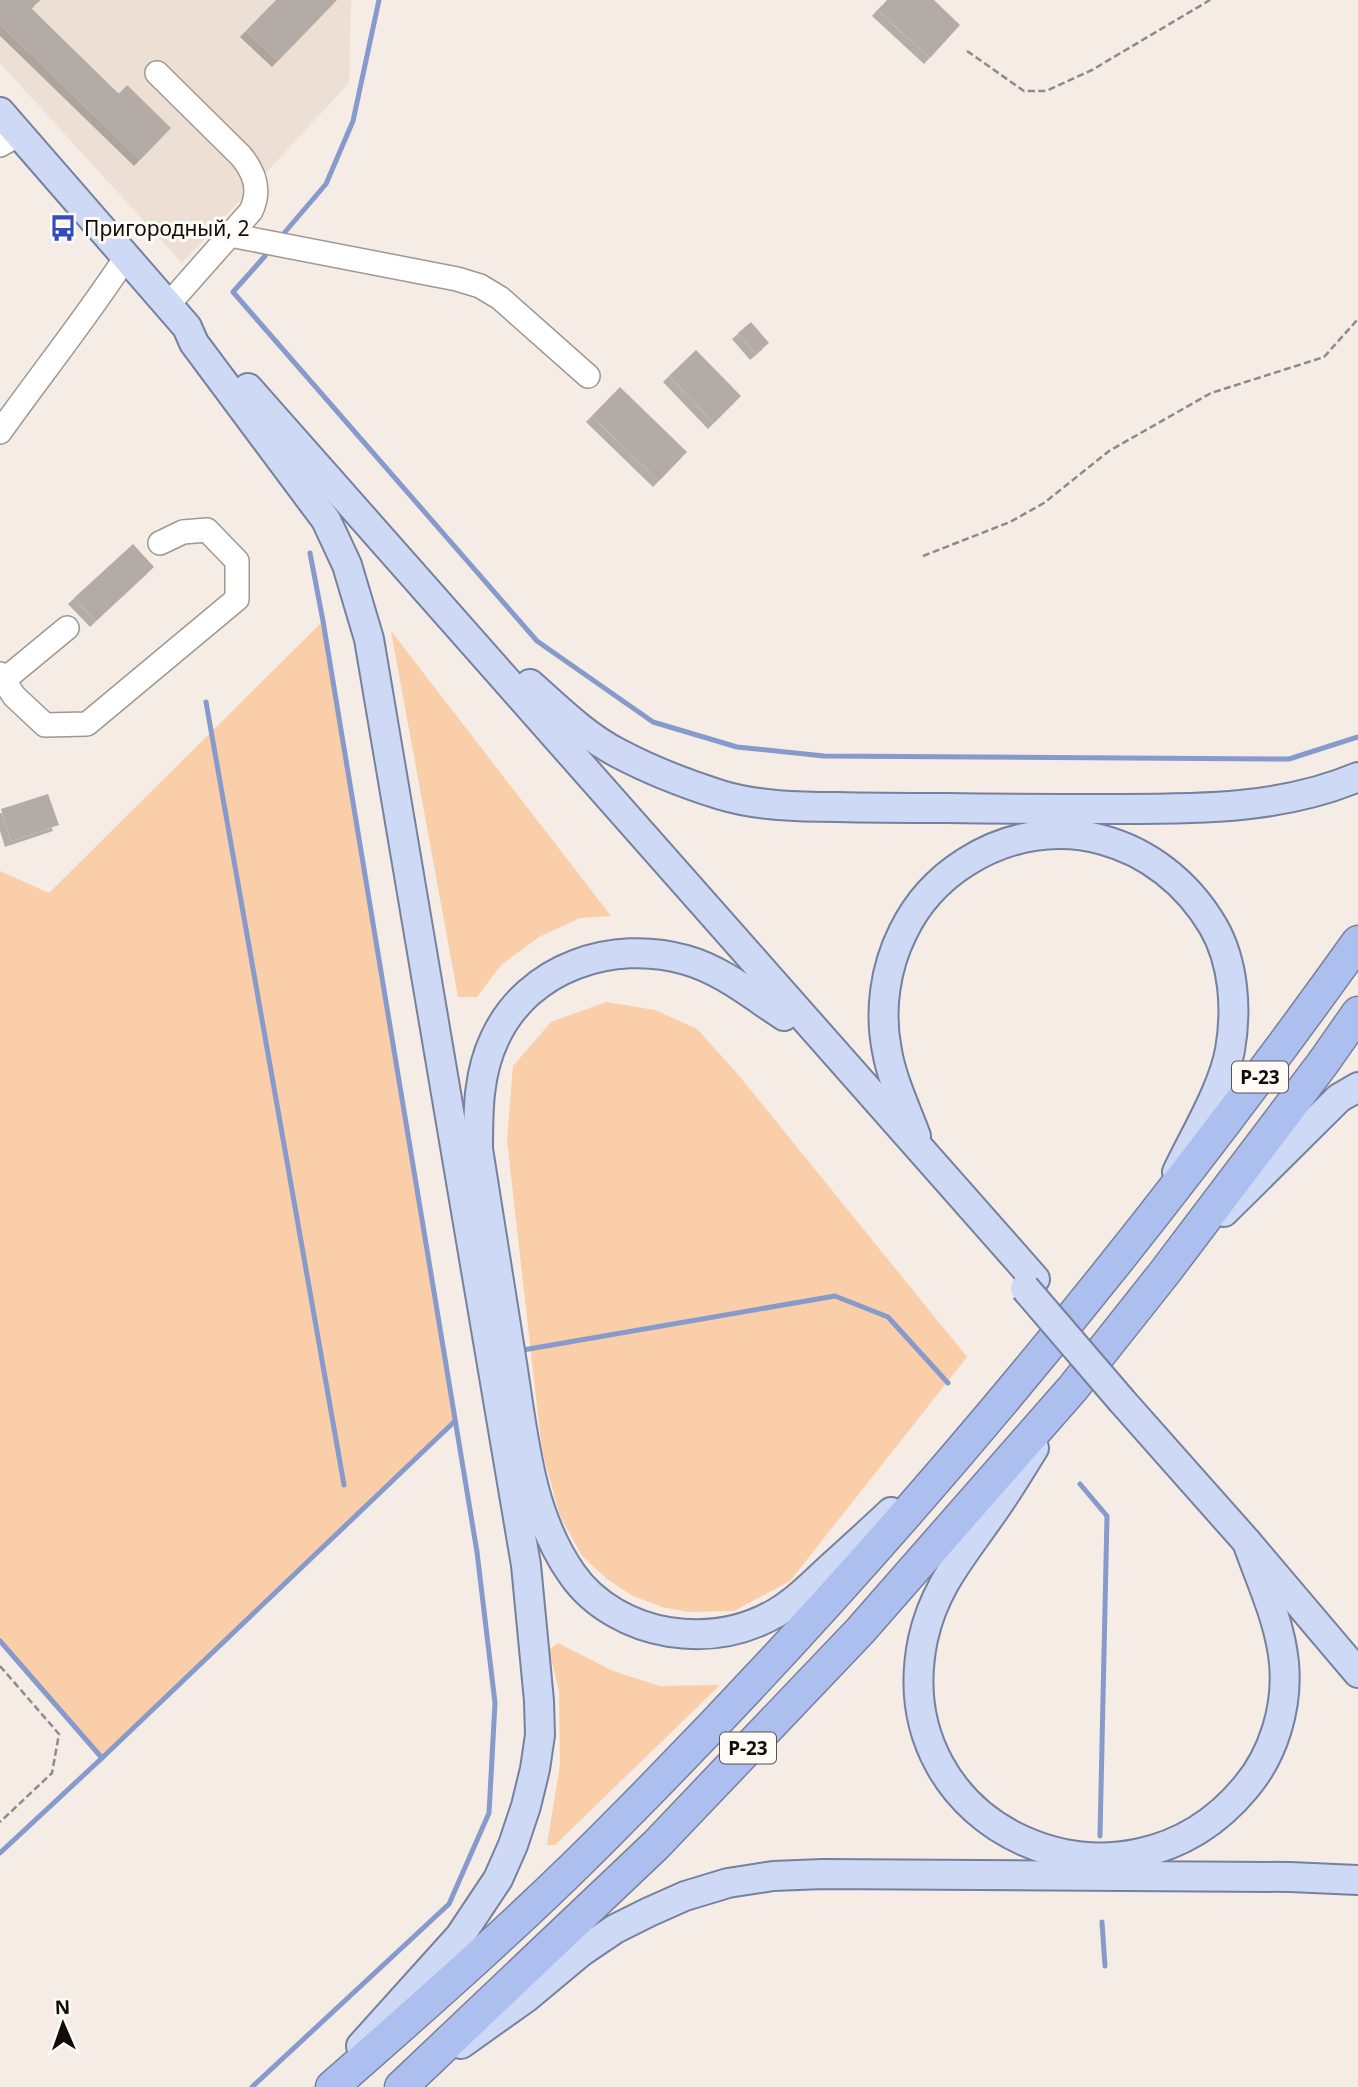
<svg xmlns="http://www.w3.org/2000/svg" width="1358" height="2087" font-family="'Noto Sans',sans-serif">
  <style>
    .built { fill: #eddfd3 }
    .green { fill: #f9cea8 }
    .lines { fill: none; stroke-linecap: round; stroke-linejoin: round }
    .stream { stroke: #879acc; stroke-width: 5 }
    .building { fill: #b3aca6; filter: url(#shadow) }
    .minor-casing { stroke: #9f9892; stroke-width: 26 }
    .major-casing { stroke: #76809f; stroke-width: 32 }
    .highway-casing { stroke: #76809f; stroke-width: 35 }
    .path { stroke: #8f8a85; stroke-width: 2.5; stroke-dasharray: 7 3.5; stroke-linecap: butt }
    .minor { stroke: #fff; stroke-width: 23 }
    .major { stroke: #ced9f5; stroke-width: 28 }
    .highway { stroke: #adbfef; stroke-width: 32 }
    .major-bridge-casing { stroke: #76809f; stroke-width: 32; stroke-linecap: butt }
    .major-bridge { stroke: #ced9f5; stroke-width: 28 }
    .labels { text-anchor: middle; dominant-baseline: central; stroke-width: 6; stroke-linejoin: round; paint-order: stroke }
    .shield { fill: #fefaf6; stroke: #575351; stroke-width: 2 }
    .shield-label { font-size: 19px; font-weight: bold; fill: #0f0c0a }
    .poi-label { font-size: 21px; fill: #0f0c0a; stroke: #fefaf6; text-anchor: start }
  </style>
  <defs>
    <filter id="shadow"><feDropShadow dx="-6" dy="6" stdDeviation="0" flood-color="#0004"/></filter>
  </defs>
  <rect width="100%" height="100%" fill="#f4ece5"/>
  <!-- built -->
  <path class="built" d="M0,0h351l-2,83 -167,180 -182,-200z"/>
  <!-- green -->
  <g class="green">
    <path d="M323,621l132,800 -353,337 -102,-117v-770l49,22z"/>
    <path d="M391,631l220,285 -31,2 -41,19 -38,28 -24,32h-19z"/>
    <path d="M606,1002l49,8 42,19 39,43 231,285 -177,224 -56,30 -46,1 -26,-5 -29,-11 -26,-17 -25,-23 -22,-40 -18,-65 -35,-311 6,-74 38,-44z"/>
    <path d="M558,1643l55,28 47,15 60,-1 -165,160h-8l13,-80 -1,-75 -10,-40z"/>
  </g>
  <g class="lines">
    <!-- stream -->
    <g class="stream">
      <path d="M285,232l41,-48 27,-63 26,-121"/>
      <path d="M265,256l-32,36 304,349 116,81 84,25 87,9 465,3 69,-22"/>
      <path d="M206,702l138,783"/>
      <path d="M523,1350l312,-54 53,21 60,66"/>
      <path d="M1080,1484l27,32 -7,320"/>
      <path d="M0,1641l102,117"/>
      <path d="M0,1853l102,-95 353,-337"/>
      <path d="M1102,1922l3,44"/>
      <path d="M252,2087l197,-183 40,-91 6,-110 -18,-151 -154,-931 -13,-68"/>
    </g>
  </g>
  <!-- building -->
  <g class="building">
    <path d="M0,0h41l-10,8 88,86 8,-9 44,43 -31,32 -140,-136z"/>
    <path d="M276,0h61l-59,61 -32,-30z"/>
    <path d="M887,0h47l26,25 -30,33 -52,-48z"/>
    <path d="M751,322l18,21 -13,11 -18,-21z"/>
    <path d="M696,350l45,46 -27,27 -45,-47z"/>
    <path d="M620,387l67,65 -28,29 -67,-65z"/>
    <path d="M133,544l21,23 -58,54 -22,-23z"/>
    <path d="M48,794l11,31 -48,16 -10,-32z"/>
  </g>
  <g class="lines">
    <defs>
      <g id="minor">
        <path d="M157,73l84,83c14,17 20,34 10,55l-83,94"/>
        <path d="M0,145l20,-11"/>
        <path d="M230,235l227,44 23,7 20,12 88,78"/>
        <path d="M0,432c42,-59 87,-115 126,-175"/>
        <path d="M0,674l14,22 31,29 42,-1 150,-125v-38l-30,-31 -24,2 -23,11"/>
        <path d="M4,680l63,-52"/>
      </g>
      <g id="major">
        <path d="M0,112l187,215 7,16 132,177 21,45 22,74 157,926 13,136 1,34 -5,34 -9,37 -13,39 -15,34 -38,57 -99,110"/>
        <path d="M248,388l787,891"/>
        <path d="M530,684c27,24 55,52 88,69 32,17 68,31 103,42 36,11 78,12 116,12 37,1 74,1 111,1 55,1 110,1 165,1 82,0 167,1 245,-32"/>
        <path d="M784,1016c-31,-20 -62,-46 -98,-56 -73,-21 -158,7 -191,78 -17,35 -17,73 -17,111 11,69 22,139 33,208 12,73 17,155 61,217 22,32 60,52 97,58 38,6 74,0 107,-19 20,-12 36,-28 53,-44 21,-19 42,-38 62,-57"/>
        <path d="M916,1136c-10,-27 -24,-56 -29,-85 -8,-40 -2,-83 16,-119 14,-29 36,-53 63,-70 88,-56 195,-24 247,64 21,36 24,84 17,124 -7,39 -36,86 -53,122"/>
        <path d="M1224,1212l115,-114 19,-11"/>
        <path d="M1122,1401l125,141 111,131"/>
        <path d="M1034,1448c-15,24 -29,48 -46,71 -28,40 -54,70 -65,120 -40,193 201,296 323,148 28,-33 42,-81 38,-124 -4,-42 -23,-81 -37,-121"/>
        <path d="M461,2044l66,-47 54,-45 34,-23 34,-17 36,-16 43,-13 45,-7 50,-2 467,3 68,3"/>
      </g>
      <g id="highway">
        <path d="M332,2087c99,-87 198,-174 290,-268 269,-271 514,-567 736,-877"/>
        <path d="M401,2087l255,-242 204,-214 213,-243 92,-116 158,-209 35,-50"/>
      </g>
    </defs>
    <!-- minor casing -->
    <use href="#minor" class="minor-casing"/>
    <!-- major casing -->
    <use href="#major" class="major-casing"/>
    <!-- highway casing -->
    <use href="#highway" class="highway-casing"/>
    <!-- path -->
    <g class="path">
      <path d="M967,51l57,40h22l46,-21 118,-70"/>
      <path d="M923,556l87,-34 34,-19 65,-52 102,-58 113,-36 34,-38"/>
      <path d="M0,1666l59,68 -7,39 -52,49"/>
    </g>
    <!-- minor -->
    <use href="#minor" class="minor"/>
    <!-- major -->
    <use href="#major" class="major"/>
    <!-- highway -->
    <use href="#highway" class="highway"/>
    <defs>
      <path id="major-bridge" d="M1025,1288l97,113"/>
    </defs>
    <!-- major-bridge casing -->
    <use href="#major-bridge" class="major-bridge-casing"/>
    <!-- major-bridge -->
    <use href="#major-bridge" class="major-bridge"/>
  </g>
  <!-- icons -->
  <defs>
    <symbol id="bus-bare" viewBox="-9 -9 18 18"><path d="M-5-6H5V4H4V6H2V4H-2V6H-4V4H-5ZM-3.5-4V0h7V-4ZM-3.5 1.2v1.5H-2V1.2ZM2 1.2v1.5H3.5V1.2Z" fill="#314cbd" stroke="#fefaf6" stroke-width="2.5" paint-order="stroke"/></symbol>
  </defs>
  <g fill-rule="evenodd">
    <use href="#bus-bare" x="44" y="209" width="38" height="38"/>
  </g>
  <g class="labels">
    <!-- shield labels -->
    <g class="shield">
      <rect x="1232" y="1061.5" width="56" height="31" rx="5"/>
      <rect x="720" y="1732.5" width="56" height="31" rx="5"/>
    </g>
    <g class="shield-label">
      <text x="1260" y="1077">Р-23</text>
      <text x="748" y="1748">Р-23</text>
    </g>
    <!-- poi labels -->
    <g class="poi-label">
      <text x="84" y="228">Пригородный, 2</text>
    </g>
  </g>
  <!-- north arrow -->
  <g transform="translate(63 2024) rotate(358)" stroke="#fefaf6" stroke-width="5" paint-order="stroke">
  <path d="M0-5L12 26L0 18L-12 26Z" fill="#0f0c0a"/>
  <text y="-10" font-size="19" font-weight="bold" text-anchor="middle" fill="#0f0c0a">N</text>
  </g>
</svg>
